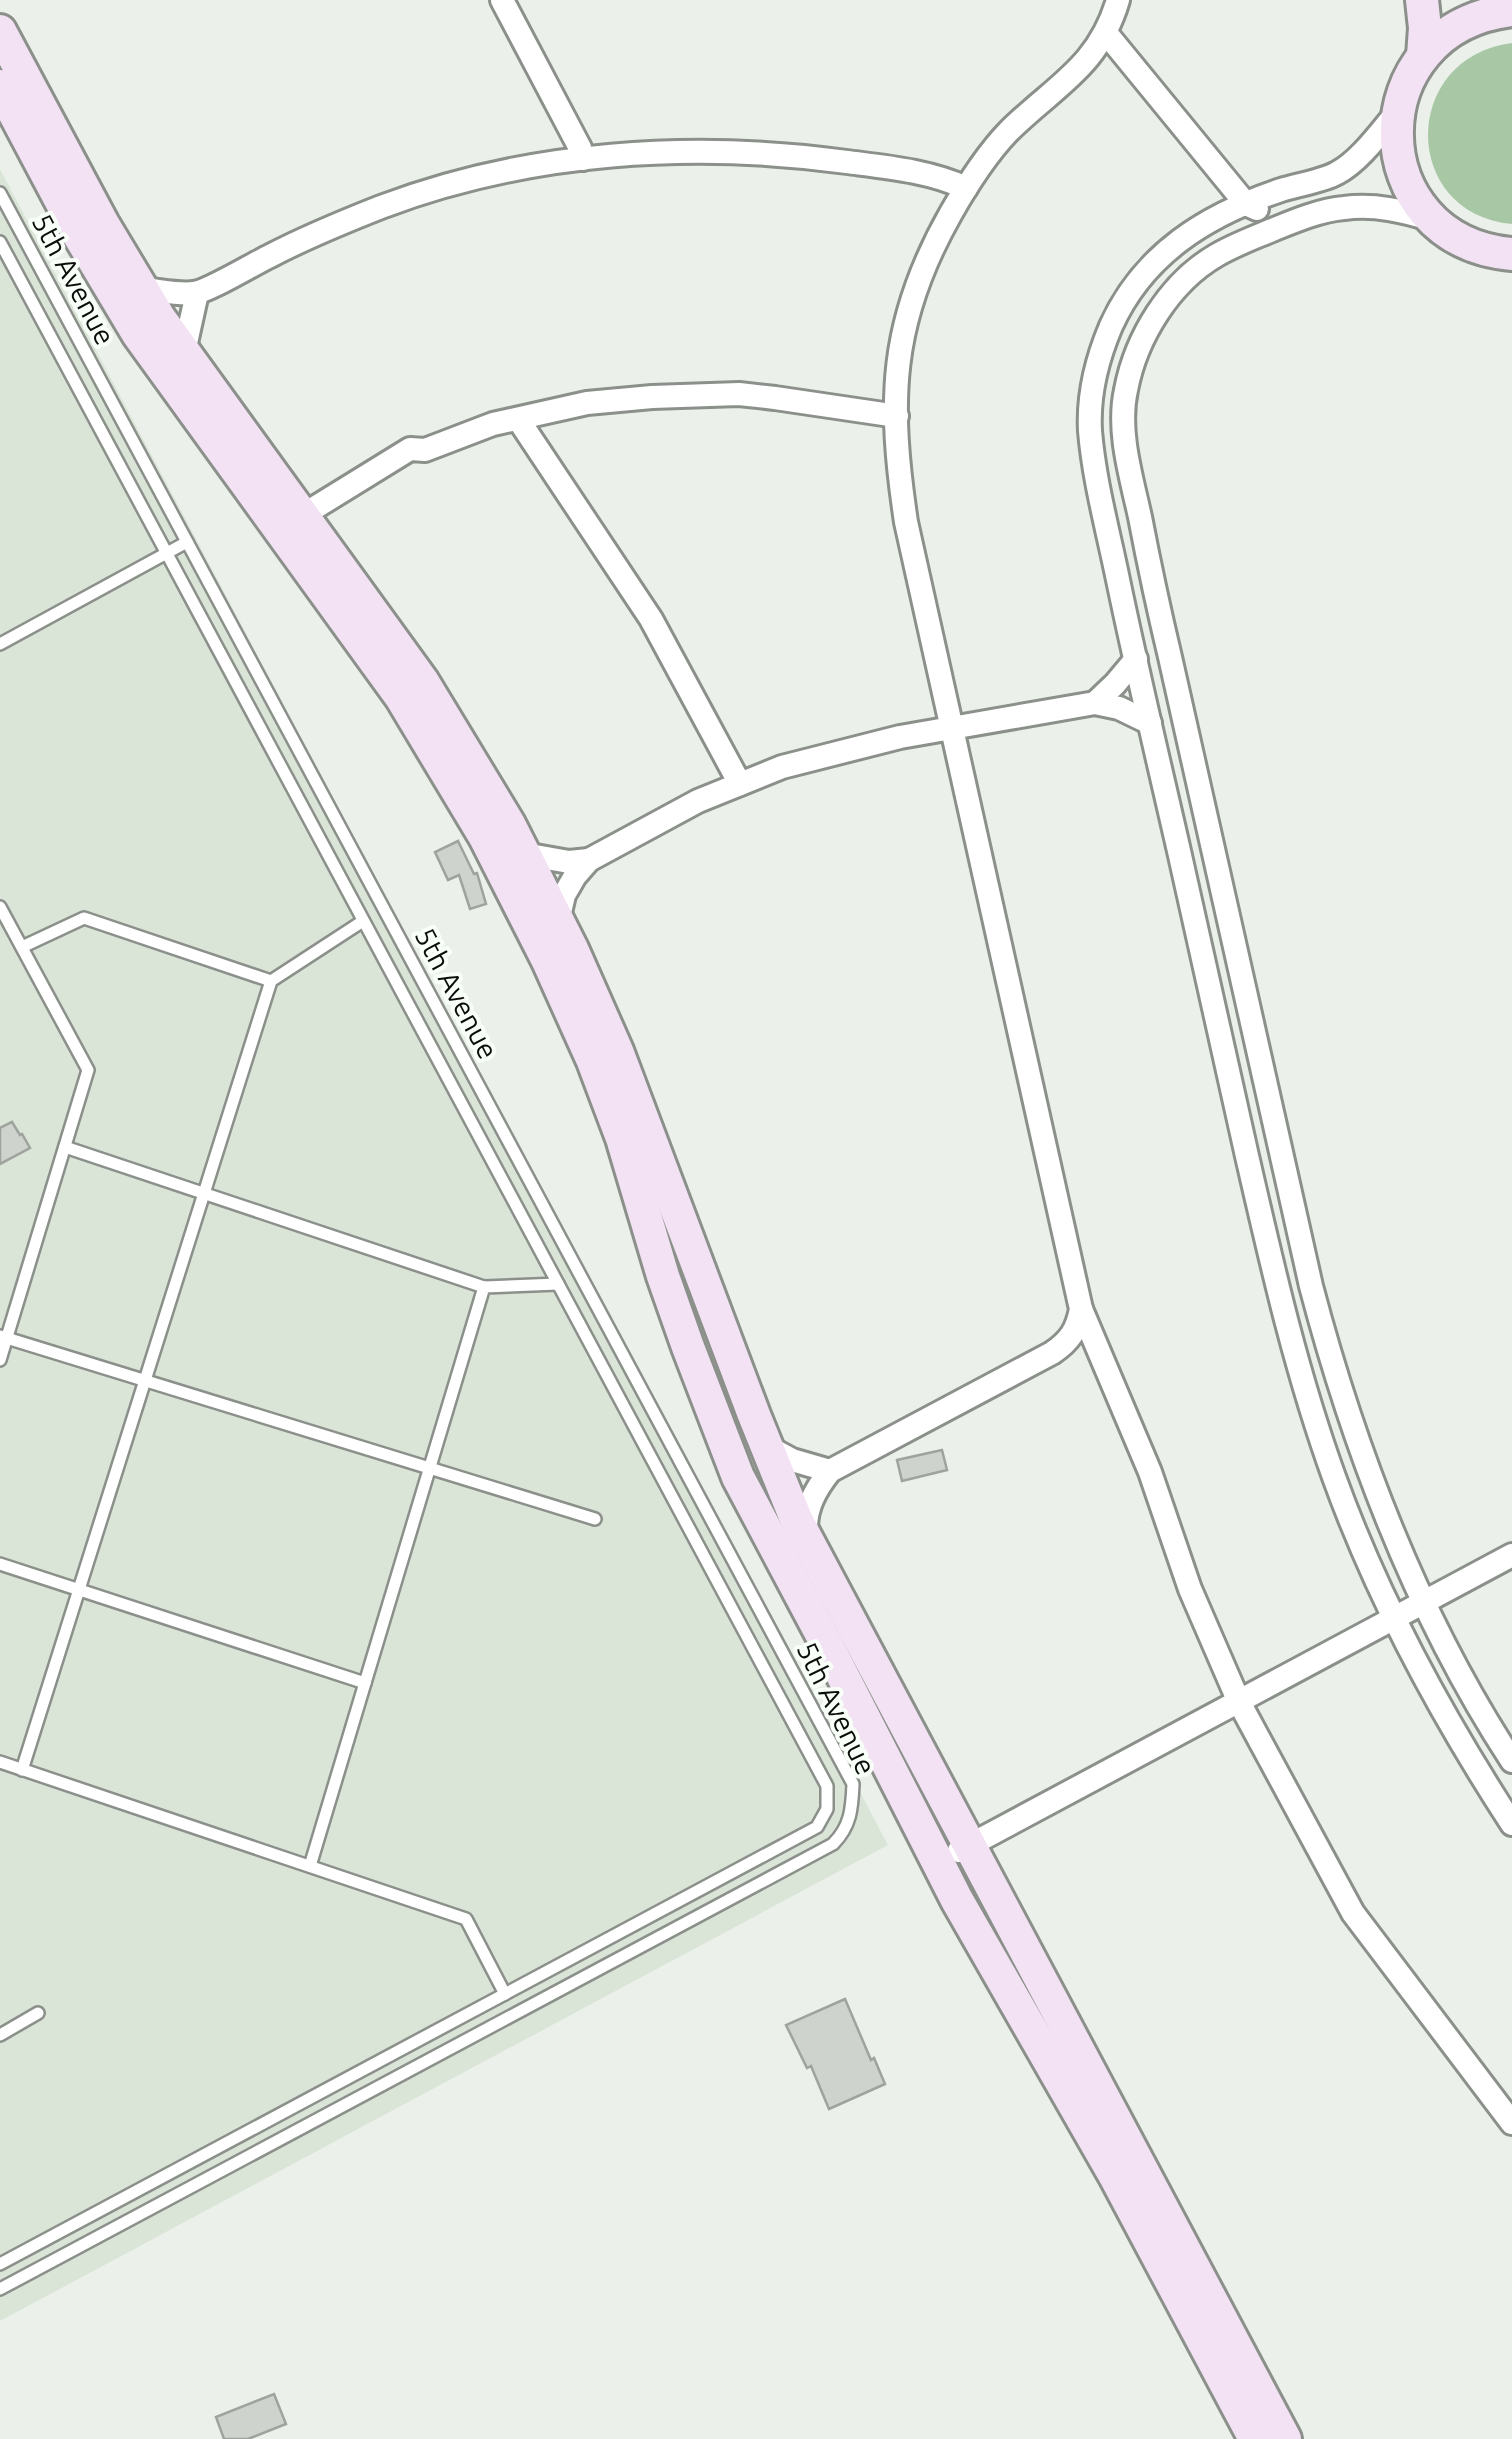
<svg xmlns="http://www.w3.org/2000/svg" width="1512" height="2439" font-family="Ubuntu,sans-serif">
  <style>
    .built { fill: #dae5d8 }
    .park { fill: #a8c8a5 }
    .building { fill: #ced4cd; stroke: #9ea39d; stroke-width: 2.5 }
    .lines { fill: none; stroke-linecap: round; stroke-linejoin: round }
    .lane-casing { stroke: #8b908a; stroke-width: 16 }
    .street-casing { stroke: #8b908a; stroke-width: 28 }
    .secondary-casing { stroke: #8b908a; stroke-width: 38 }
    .lane { stroke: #fff; stroke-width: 11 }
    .street { stroke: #fff; stroke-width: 22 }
    .secondary { stroke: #f3e2f4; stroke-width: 32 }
    .labels { text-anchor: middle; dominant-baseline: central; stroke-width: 8; stroke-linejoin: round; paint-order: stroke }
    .street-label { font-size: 28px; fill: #0a0c0a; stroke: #f8fef8 }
  </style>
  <rect width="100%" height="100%" fill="#ebf1ea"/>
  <!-- built -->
  <path class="built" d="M0,169l888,1676 -888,476z"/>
  <!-- park -->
  <path class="park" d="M1512,43v181c-112,-10 -112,-167 0,-181z"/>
  <!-- building -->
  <g class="building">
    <path d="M458,841l16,33 3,-1 9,31 -16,5 -11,-34 -11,5 -13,-28z"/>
    <path d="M12,1122l8,13 2,-1 8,14 -30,16v-36z"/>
    <path d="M942,1450l5,20 -45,11 -5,-21z"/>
    <path d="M845,1999l26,61 3,-2 11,26 -56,25 -18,-43 -4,2 -21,-43z"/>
    <path d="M274,2394l12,30 -38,15h-24l-8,-22z"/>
  </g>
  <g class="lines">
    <defs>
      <g id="lane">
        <path d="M0,193l853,1591c-1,24 -2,42 -20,60l-833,445"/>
        <path d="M0,242l827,1544v23l-10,18 -817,437"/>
        <path d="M0,644l187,-102"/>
        <path d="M0,907l88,163 -88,290"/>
        <path d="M22,947l62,-29 187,63"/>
        <path d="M65,1147l419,140"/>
        <path d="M0,1336l595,183"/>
        <path d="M0,1564l365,119"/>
        <path d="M0,1762l466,157 39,75"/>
        <path d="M22,1770l249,-789 92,-60"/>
        <path d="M310,1866l174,-579 74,-3"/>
        <path d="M0,2035l38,-22"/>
      </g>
      <g id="street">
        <path d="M502,0l78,148 3,11"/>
        <path d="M1106,33l140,171 11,5"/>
        <path d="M1398,111c-17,20 -38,50 -61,62 -14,8 -40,12 -56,17 -74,25 -137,63 -170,136 -14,33 -23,69 -21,105 4,48 17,96 27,144 19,92 41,184 62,276 23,102 45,204 68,305 25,109 49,216 87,321 44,122 107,238 178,347"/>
        <path d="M1433,220c-29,-9 -58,-16 -89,-12 -24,2 -50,13 -72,22 -19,8 -38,15 -55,25 -47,27 -81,82 -91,135 -9,41 5,86 14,127 9,47 19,94 30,140 47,210 94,419 141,629 44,167 106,330 201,475"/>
        <path d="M141,289c17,1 36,6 53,4 15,-2 59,-29 76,-37 36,-19 73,-34 111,-49 148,-56 311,-66 466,-45 39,5 83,9 119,26"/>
        <path d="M184,352l13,-59"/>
        <path d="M518,419l133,200 89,165"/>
        <path d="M303,515l107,-66 15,1 68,-26 94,-21 65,-6 87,-3 36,4 122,18"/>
        <path d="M1095,703l20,-19 21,-25"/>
        <path d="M524,854l45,8 20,-2"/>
        <path d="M558,921l6,-26 11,-19 14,-16 109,-59 84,-34 118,-30 195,-34 24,5 31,15"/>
        <path d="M1081,1309l69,163 40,117 49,113 114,211 159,210"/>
        <path d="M766,1446l26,14 38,11"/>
        <path d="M806,1532c-1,-24 9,-42 24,-61l222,-118c18,-12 25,-23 29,-44l-175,-787c-18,-120 -17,-200 45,-309 16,-28 34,-57 57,-81 46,-46 90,-64 110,-132"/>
        <path d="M959,1851l553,-296"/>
      </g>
      <g id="secondary">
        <path d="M1422,0l3,28 -2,28"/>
        <path d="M1512,10c-155,18 -152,231 0,244"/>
        <path d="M0,31l103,193 57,95 263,363 86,142 63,125 45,102 137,364 42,104 489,920"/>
        <path d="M0,86l80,151 58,97 263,363 84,140 63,124 45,100 29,77 41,138 25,71 50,130 87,164 132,259 158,276 140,263"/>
      </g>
    </defs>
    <!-- lane casing -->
    <use href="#lane" class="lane-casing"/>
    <!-- street casing -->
    <use href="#street" class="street-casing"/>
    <!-- secondary casing -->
    <use href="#secondary" class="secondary-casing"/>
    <!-- lane -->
    <use href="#lane" class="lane"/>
    <!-- street -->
    <use href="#street" class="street"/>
    <!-- secondary -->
    <use href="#secondary" class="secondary"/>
  </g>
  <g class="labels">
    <!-- street labels -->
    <g class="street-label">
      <text transform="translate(74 279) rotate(62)">5th Avenue</text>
      <text transform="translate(457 993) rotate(62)">5th Avenue</text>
      <text transform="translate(837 1708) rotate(64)">5th Avenue</text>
    </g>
  </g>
</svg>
